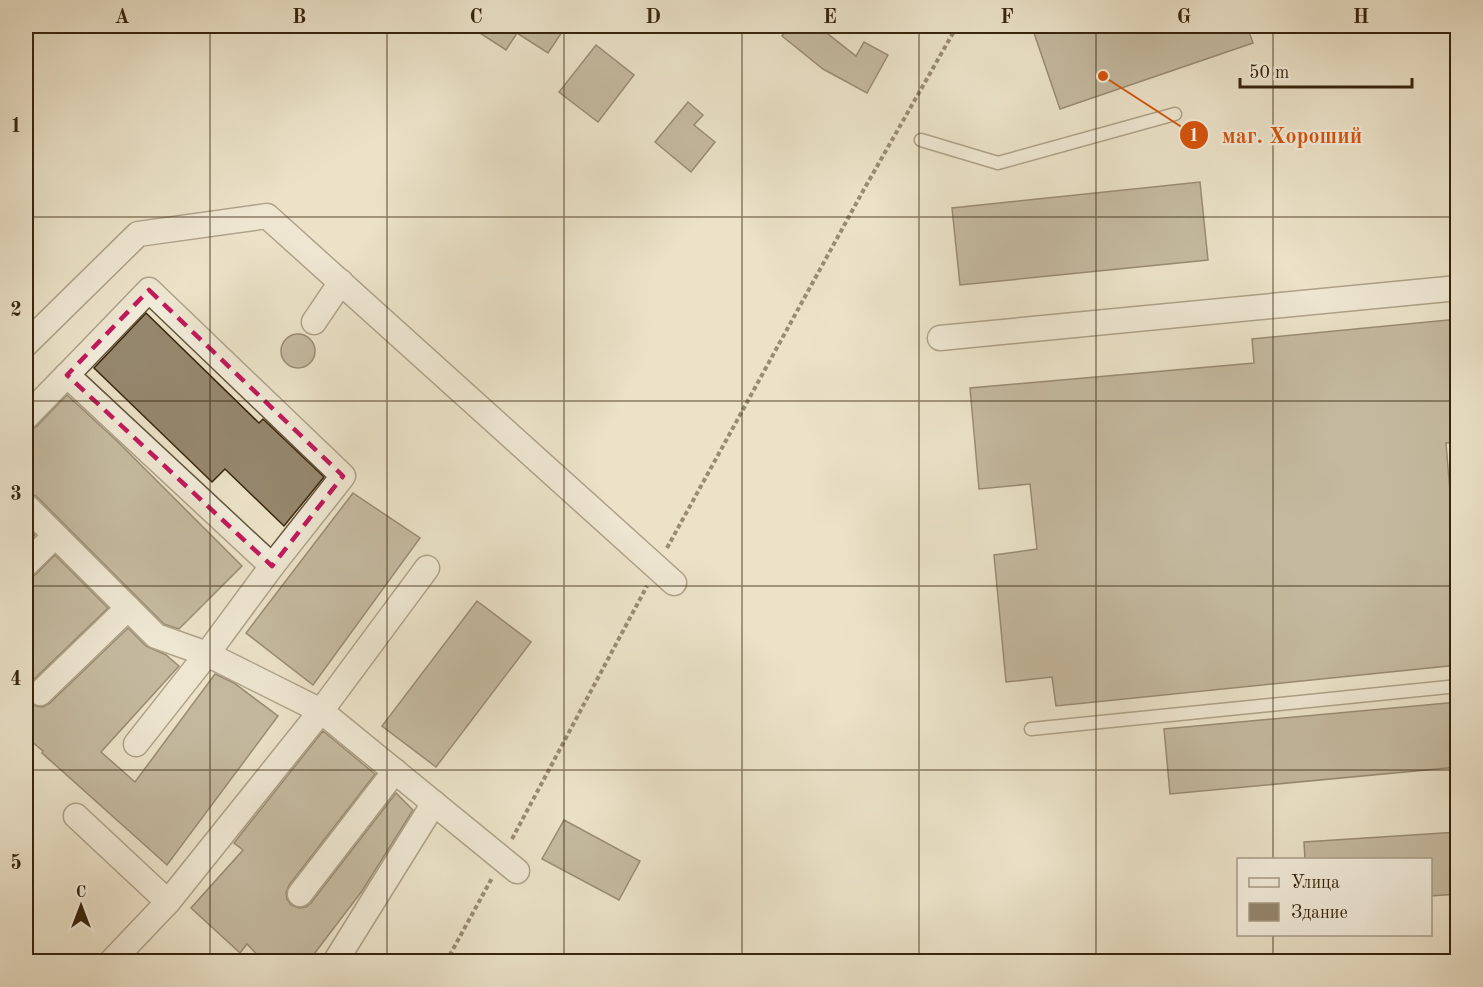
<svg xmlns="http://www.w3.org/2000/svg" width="1483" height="987" font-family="'Old Standard TT',serif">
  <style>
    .building { fill: #95876e; stroke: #37250c; stroke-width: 1.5 }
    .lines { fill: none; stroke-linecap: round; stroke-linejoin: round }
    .lane-casing { stroke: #64543b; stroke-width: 15 }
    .street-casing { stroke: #64543b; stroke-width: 27 }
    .path { stroke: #37250c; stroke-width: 4; stroke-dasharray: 4.5 3; stroke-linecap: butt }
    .lane { stroke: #f2ecdb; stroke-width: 12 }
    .street { stroke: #f2ecdb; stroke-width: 24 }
    .marked { fill: none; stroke: #c2185b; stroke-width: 4.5; stroke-dasharray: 12 8; stroke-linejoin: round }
    .grid { fill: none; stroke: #37250c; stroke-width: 1.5; stroke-opacity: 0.55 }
    .leader { fill: none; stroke: #d6540c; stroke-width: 2 }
    .callout-dot { fill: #d6540c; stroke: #f2ecdb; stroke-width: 2 }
    .mark-label { font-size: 18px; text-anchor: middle; font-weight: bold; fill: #fff }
    .callout-label { font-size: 22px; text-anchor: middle; font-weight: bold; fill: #d6540c; stroke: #f2ecdb; stroke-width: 4.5; stroke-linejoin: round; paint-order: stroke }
    .neatline { fill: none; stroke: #37250c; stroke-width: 2 }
    .grid-label { font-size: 20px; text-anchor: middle; font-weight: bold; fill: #37250c }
  </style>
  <rect width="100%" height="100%" fill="#ebe2c8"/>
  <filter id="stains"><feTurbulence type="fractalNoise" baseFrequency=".00333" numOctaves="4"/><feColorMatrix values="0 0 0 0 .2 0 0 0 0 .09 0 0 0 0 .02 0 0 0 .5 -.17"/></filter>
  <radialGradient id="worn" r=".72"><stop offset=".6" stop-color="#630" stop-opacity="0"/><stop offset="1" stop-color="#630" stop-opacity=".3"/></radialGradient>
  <!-- building -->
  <g class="building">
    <path d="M469,26h97l-18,27 -31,-20 -11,17z"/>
    <path d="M790,26h28l38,30 8,-14 24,13 -21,38 -44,-24 -41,-33z"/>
    <path d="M1055,26h192l6,17 -193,66 -26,-76z"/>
    <path d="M596,45l38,30 -36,47 -39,-30z"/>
    <path d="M688,102l15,13 -9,10 21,17 -24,30 -36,-30z"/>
    <path d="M1200,182l8,78 -248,25 -8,-77z"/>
    <path d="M146,313l113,110 4,-4 61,58 -40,49 -59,-57 -13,13 -118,-114z"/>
    <path d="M1458,319v123l-12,1 5,60 7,-1v163l-402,41 -4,-29 -46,5 -12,-127 43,-6 -7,-65 -51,5 -9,-101 284,-25 -2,-24z"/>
    <circle cx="298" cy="351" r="17"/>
    <path d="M67,395l50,46 125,125 -63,63 -15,-5 -128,-128 -10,-4v-61l10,-4z"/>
    <path d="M353,493l67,45 -107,147 -67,-52z"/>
    <path d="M26,526l9,9 -9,10z"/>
    <path d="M55,555l53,53 -78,75 -3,6 -1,7 4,7 6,3 7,1 7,-4 78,-75 18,18 20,9 13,11 -78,86 34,30 80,-108 19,9 44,33 -111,149 -125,-112 1,-2 -17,-14v-159l9,-3z"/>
    <path d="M477,601l54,41 -95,125 -54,-41z"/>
    <path d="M1458,702v65l-288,27 -6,-65z"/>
    <path d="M323,731l52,43 -86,111 -3,8 1,6 4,6 8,3 7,-1 5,-4 85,-110 17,17 -51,81 -54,71h-44l-17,-18 -7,9 -49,-45 52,-58 -9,-7z"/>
    <path d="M564,820l76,41 -21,39 -77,-41z"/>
    <path d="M1458,832v62l-27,2v-36h-126l-1,-18z"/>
  </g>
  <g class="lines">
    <defs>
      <g id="lane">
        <path d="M921,140l77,23 177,-49"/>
        <path d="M1031,729l427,-43"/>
      </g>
      <g id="street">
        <path d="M314,322l27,-40"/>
        <path d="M940,338l518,-50"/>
        <path d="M26,344l112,-110 129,-18 407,367"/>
        <path d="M67,375l82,-85 194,186 -71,90"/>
        <path d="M26,417l41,-42 205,191 -65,88 -71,90"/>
        <path d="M26,506l130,130 51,18 114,57 196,160"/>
        <path d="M26,564l29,-28"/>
        <path d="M40,693l88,-85"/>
        <path d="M76,816l92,86"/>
        <path d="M300,894l95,-123"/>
        <path d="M111,962l57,-60 153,-191 106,-143"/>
        <path d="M335,962l99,-159"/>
      </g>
    </defs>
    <!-- lane casing -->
    <use href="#lane" class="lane-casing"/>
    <!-- street casing -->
    <use href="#street" class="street-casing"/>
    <!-- path -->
    <g class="path">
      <path d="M667,548l196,-357 94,-165"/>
      <path d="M512,839l135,-253"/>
      <path d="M446,962l46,-84"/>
    </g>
    <!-- lane -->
    <use href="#lane" class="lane"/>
    <!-- street -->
    <use href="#street" class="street"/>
  </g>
  <!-- marked area -->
  <path d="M0 0H1483V987H0ZM149,290l194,186 -71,90 -205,-191z" fill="#ebe2c8" fill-opacity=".55" fill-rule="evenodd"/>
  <path class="marked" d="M149,290l194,186 -71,90 -205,-191z"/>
  <!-- grid -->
  <path class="grid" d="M210,26v936M387,26v936M564,26v936M742,26v936M919,26v936M1096,26v936M1273,26v834M26,217h1432M26,401h1432M26,586h1432M26,770h1432M1273,934v28"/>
  <!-- callouts -->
  <path class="leader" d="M1103 76L1194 135"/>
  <g class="callout-dot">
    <circle cx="1103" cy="76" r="6"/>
    <circle cx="1194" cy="135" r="15"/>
  </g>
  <g class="mark-label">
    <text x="1194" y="141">1</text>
  </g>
  <g class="callout-label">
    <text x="1292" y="143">маг. Хороший</text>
  </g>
  <!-- margin -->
  <rect width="1483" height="987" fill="none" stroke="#ebe2c8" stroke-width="66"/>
  <!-- legend -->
  <rect x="1237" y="858" width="195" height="78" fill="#f2ecdb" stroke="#a79c88" stroke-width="1.5"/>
  <rect x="1249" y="878" width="30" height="9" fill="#f2ecdb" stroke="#a79c88" stroke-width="1.5"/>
  <text x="1291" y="888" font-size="18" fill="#37250c">Улица</text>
  <rect x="1249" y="903" width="30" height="18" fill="#95876e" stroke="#a79c88" stroke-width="1.5"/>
  <text x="1291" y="918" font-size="18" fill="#37250c">Здание</text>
  <!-- north arrow -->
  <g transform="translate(81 906)" stroke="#f2ecdb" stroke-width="4.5" paint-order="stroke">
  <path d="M0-4.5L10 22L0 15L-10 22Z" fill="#37250c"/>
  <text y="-9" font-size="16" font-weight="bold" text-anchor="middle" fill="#37250c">С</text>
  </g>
  <!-- scale -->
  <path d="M1240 78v9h172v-9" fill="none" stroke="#37250c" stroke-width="3"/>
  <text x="1249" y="78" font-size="18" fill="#37250c" stroke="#f2ecdb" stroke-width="4.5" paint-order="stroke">50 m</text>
  <rect x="33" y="33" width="1417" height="921" class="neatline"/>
  <g class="grid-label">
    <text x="122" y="23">A</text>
    <text x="299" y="23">B</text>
    <text x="476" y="23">C</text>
    <text x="653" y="23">D</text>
    <text x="830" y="23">E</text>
    <text x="1007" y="23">F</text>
    <text x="1184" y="23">G</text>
    <text x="1361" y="23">H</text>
    <text x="16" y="132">1</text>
    <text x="16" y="316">2</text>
    <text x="16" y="500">3</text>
    <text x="16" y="685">4</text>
    <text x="16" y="869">5</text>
  </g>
  <rect width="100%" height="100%" filter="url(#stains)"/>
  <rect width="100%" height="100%" fill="url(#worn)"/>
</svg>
